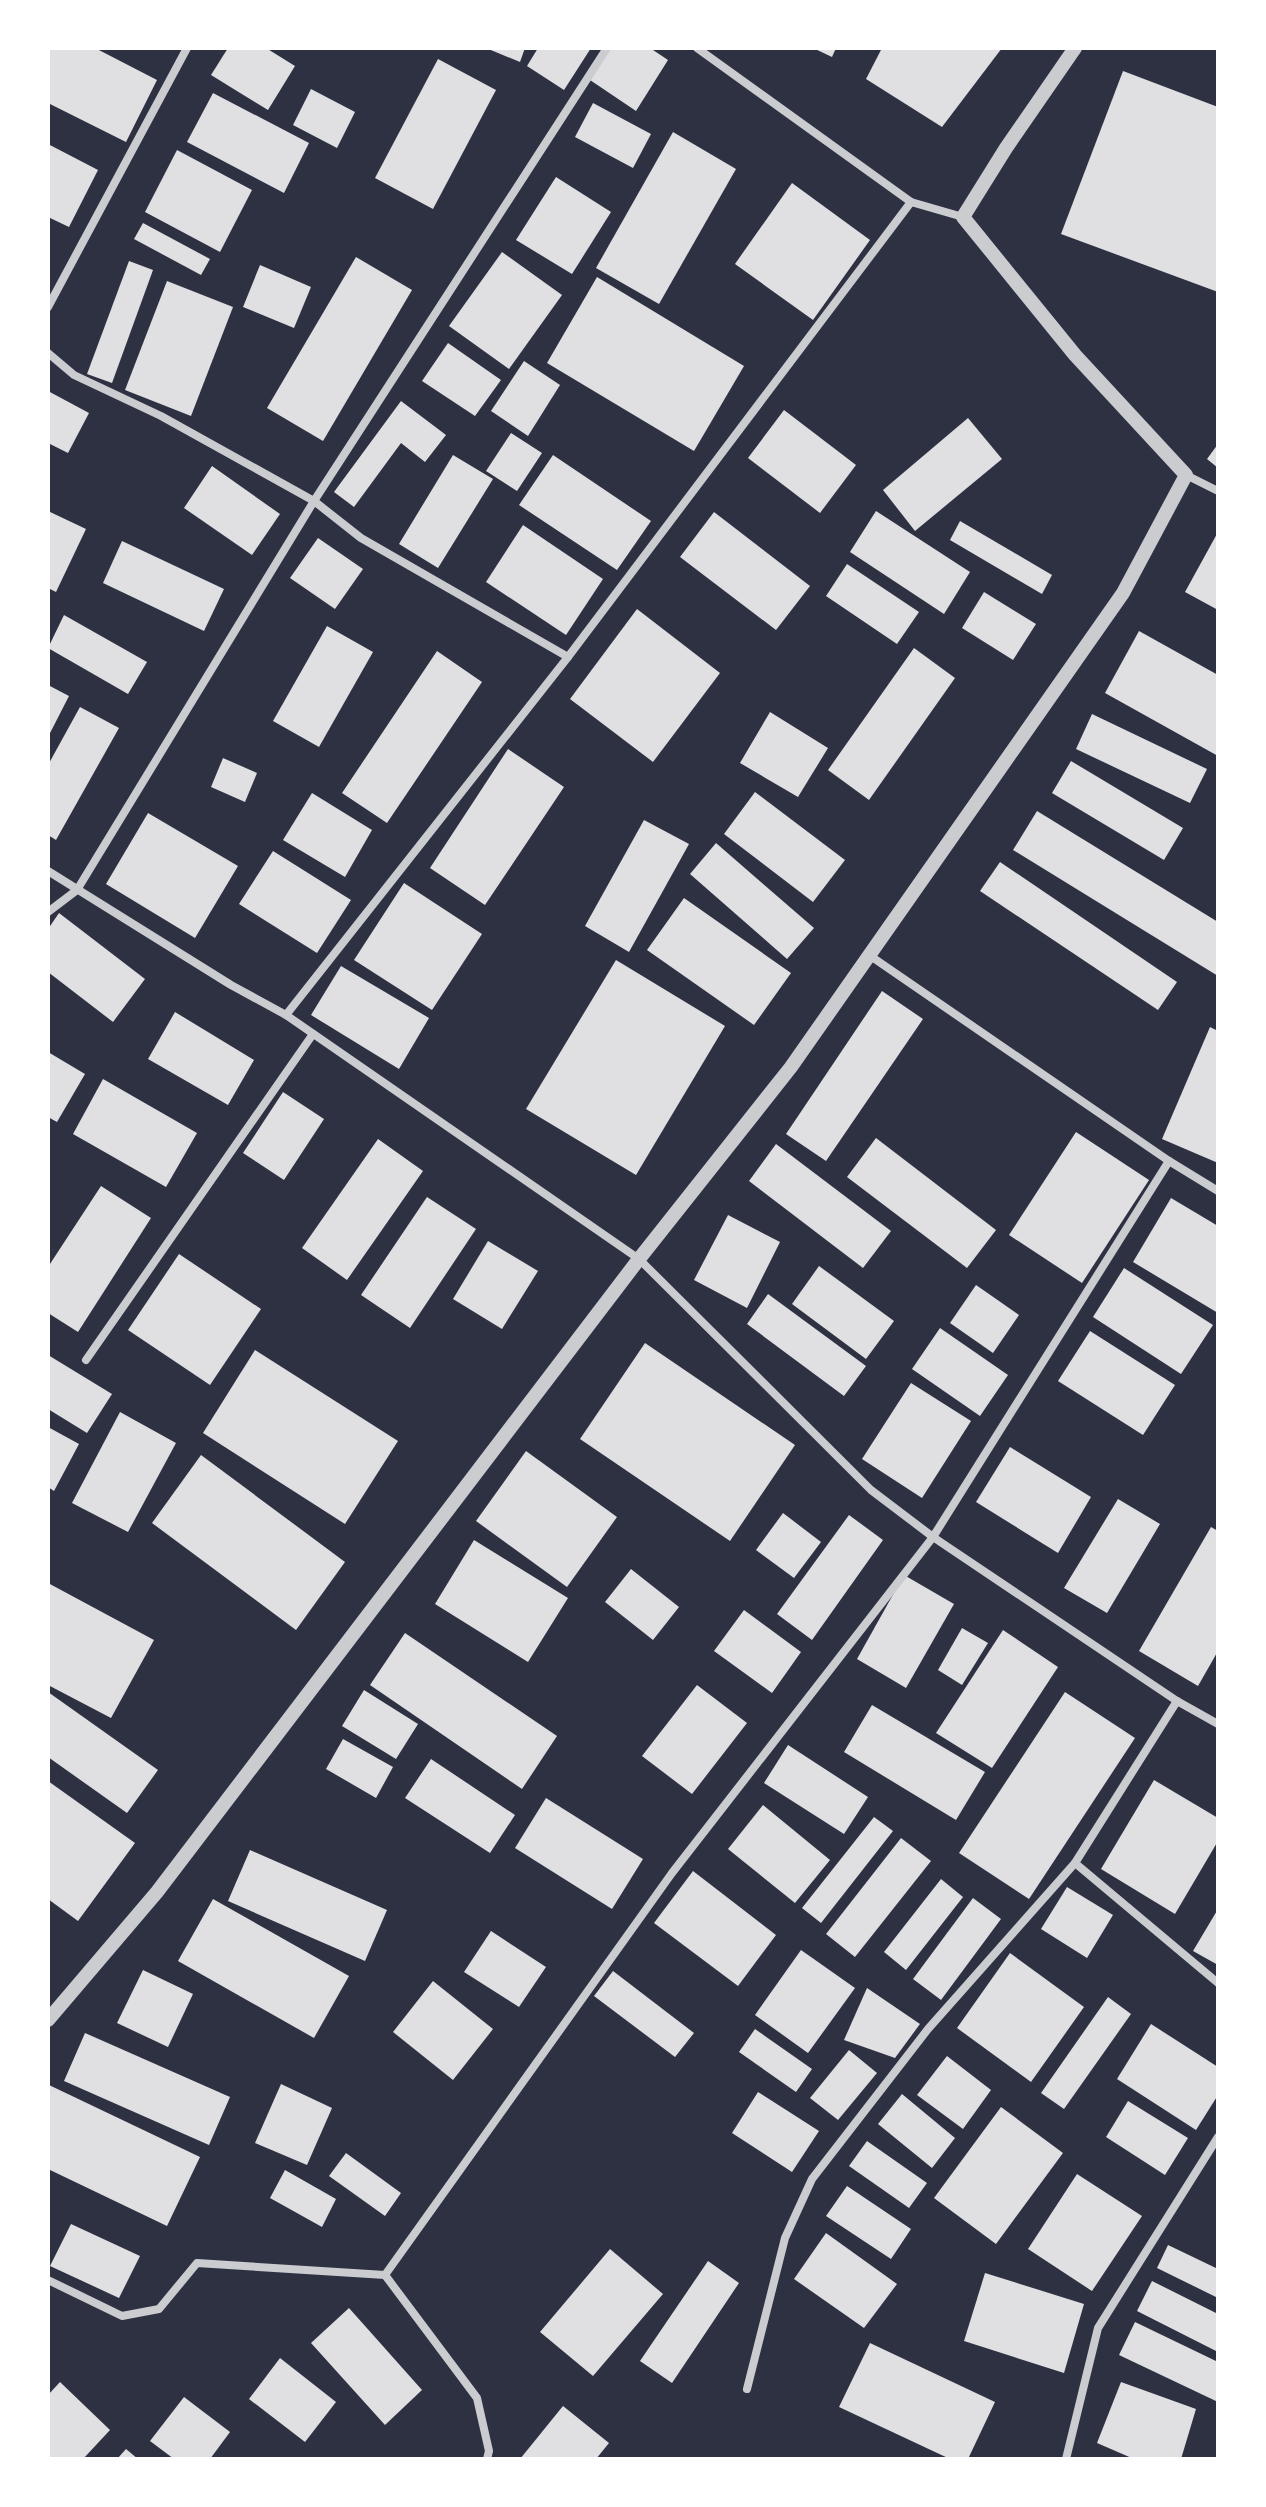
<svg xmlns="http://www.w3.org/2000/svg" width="1266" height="2507" font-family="'Alegreya Sans',sans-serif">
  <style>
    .building { fill: #e0e0e3 }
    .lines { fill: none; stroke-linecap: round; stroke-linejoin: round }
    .minor { stroke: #caccd0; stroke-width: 8 }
    .tertiary { stroke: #caccd0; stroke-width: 14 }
  </style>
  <rect width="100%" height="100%" fill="#2d3142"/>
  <!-- building -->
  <g class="building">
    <path d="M48,48h47l62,32 -31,62 -78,-39z"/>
    <path d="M228,48h38l29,18 -27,44 -57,-35z"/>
    <path d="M486,48h39l-5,14z"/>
    <path d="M538,48h53l-27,42 -37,-24z"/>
    <path d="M610,48h40l18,12 -32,51 -46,-31z"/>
    <path d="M813,48h23l-4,9z"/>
    <path d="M882,48h120l-60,79 -76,-48z"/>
    <path d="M438,59l58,31 -63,119 -58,-31z"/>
    <path d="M1123,71l95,36v185l-157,-58z"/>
    <path d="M311,89l44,23 -18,36 -44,-23z"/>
    <path d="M213,93l96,50 -25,50 -97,-51z"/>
    <path d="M593,103l58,31 -18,34 -58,-31z"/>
    <path d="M673,132l63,37 -77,135 -63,-36z"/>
    <path d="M48,144l50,26 -29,57 -21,-10z"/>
    <path d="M177,150l75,40 -32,62 -75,-40z"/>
    <path d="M556,177l55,35 -39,62 -56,-34z"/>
    <path d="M792,183l78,57 -57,80 -78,-56z"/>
    <path d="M143,223l67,36 -9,16 -67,-36z"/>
    <path d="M502,252l60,43 -53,74 -60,-43z"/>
    <path d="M356,257l56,33 -89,151 -56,-33z"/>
    <path d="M129,261l24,9 -41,113 -25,-9z"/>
    <path d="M260,265l51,22 -17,41 -51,-21z"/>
    <path d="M597,277l147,89 -50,85 -147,-88z"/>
    <path d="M167,281l66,26 -42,109 -66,-26z"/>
    <path d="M448,343l53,37 -26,36 -53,-35z"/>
    <path d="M524,361l36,24 -32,51 -37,-25z"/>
    <path d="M48,391l41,22 -21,40 -20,-10z"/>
    <path d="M401,401l45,34 -21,27 -24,-19 -47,64 -20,-15z"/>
    <path d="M784,410l72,55 -36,48 -72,-55z"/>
    <path d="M968,418l34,41 -87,72 -32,-41z"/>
    <path d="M511,433l31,20 -25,38 -31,-20z"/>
    <path d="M1218,444v24l-11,-9z"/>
    <path d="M453,455l40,24 -55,89 -39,-24z"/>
    <path d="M553,455l98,66 -34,49 -98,-65z"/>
    <path d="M212,466l68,48 -28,41 -68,-47z"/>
    <path d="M48,511l38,18 -30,63 -8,-4z"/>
    <path d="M876,511l94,61 -26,42 -94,-62z"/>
    <path d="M714,512l96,74 -34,44 -96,-73z"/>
    <path d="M960,521l92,54 -10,19 -92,-54z"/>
    <path d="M523,525l80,54 -37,56 -80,-53z"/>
    <path d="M1218,532v78l-33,-18z"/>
    <path d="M318,538l45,31 -28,40 -45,-31z"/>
    <path d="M122,541l102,48 -20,42 -101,-48z"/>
    <path d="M847,564l72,48 -22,32 -71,-48z"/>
    <path d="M984,592l52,32 -23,36 -51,-32z"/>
    <path d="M637,609l83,64 -67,89 -83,-63z"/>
    <path d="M64,615l83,47 -19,32 -80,-46z"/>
    <path d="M327,626l46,26 -54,95 -46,-26z"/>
    <path d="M1139,631l79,44v81l-113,-63z"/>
    <path d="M914,648l41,30 -86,122 -41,-30z"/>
    <path d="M437,651l45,31 -95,141 -45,-30z"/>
    <path d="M48,685l21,11 -21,41z"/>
    <path d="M80,707l39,21 -63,112 -8,-5v-70z"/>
    <path d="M770,712l58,36 -30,49 -58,-34z"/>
    <path d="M1092,714l115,55 -17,34 -114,-54z"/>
    <path d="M508,749l56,38 -79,118 -55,-37z"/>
    <path d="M223,758l34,15 -12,29 -34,-15z"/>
    <path d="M1071,761l112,67 -19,32 -112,-67z"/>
    <path d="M755,792l90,68 -32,42 -89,-68z"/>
    <path d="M312,793l60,37 -27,47 -62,-37z"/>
    <path d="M1037,811l181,111v54l-205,-126z"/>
    <path d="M148,813l90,53 -43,72 -89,-54z"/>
    <path d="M644,820l45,24 -60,108 -44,-26z"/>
    <path d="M716,843l98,85 -27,31 -97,-85z"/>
    <path d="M273,851l78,49 -34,53 -78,-49z"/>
    <path d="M1000,862l177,120 -19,28 -178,-119z"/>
    <path d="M404,883l78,51 -50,76 -78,-50z"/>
    <path d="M684,898l107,75 -37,52 -107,-75z"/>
    <path d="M59,913l86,66 -32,43 -65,-50v-43z"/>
    <path d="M616,960l109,66 -89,149 -110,-66z"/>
    <path d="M341,966l88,52 -30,51 -88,-54z"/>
    <path d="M882,991l41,28 -97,142 -40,-27z"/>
    <path d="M175,1012l79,48 -26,45 -80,-46z"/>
    <path d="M1210,1027l8,4v132l-56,-24z"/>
    <path d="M48,1052l37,22 -28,48 -9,-5z"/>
    <path d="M103,1079l94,54 -31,54 -93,-53z"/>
    <path d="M283,1092l41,27 -40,61 -41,-27z"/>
    <path d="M1076,1132l73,48 -67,103 -73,-48z"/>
    <path d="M876,1138l120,92 -29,38 -120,-91z"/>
    <path d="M378,1139l45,32 -76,109 -45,-32z"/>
    <path d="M776,1144l115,87 -28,37 -114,-87z"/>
    <path d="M101,1186l50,32 -73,114 -30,-19v-46z"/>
    <path d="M427,1197l49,32 -66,99 -49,-33z"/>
    <path d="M1171,1198l47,28v87l-85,-51z"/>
    <path d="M728,1215l52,27 -33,66 -53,-28z"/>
    <path d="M488,1241l50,30 -36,58 -49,-30z"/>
    <path d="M179,1254l82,55 -51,76 -82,-55z"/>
    <path d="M819,1266l75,55 -28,38 -74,-55z"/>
    <path d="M1124,1268l89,57 -32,49 -88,-57z"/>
    <path d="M976,1285l43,30 -26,38 -43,-30z"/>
    <path d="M768,1294l98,72 -22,30 -97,-72z"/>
    <path d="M940,1328l68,47 -28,41 -68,-47z"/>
    <path d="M1090,1331l85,54 -32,50 -85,-54z"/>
    <path d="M645,1343l150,102 -65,96 -150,-102z"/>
    <path d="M255,1350l143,91 -53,83 -142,-91z"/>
    <path d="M48,1355l64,39 -25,39 -39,-24z"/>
    <path d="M911,1383l60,38 -49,77 -60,-39z"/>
    <path d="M120,1412l56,31 -48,89 -56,-29z"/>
    <path d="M48,1427l31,17 -25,47 -6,-4z"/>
    <path d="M1010,1447l81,50 -33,56 -82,-51z"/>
    <path d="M526,1451l91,66 -50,70 -91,-66z"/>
    <path d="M201,1455l144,107 -49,68 -144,-107z"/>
    <path d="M1118,1499l42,25 -53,89 -43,-25z"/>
    <path d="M783,1513l38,29 -27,36 -38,-28z"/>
    <path d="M849,1515l34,25 -71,100 -35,-26z"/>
    <path d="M1211,1527l7,4v120l-20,35 -59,-35z"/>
    <path d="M474,1540l94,58 -40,64 -93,-58z"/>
    <path d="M631,1569l48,38 -26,33 -48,-38z"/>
    <path d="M904,1575l50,29 -48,84 -49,-29z"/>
    <path d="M48,1583l106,57 -43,78 -63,-33z"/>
    <path d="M744,1610l57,42 -29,41 -58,-42z"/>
    <path d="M962,1628l26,15 -26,42 -24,-15z"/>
    <path d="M1003,1630l55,37 -66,101 -56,-35z"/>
    <path d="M405,1633l152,103 -35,53 -152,-104z"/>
    <path d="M697,1685l50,38 -55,71 -50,-38z"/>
    <path d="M364,1690l54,34 -22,35 -54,-33z"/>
    <path d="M48,1692l110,78 -31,43 -79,-56z"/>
    <path d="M1065,1692l70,46 -106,161 -70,-46z"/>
    <path d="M872,1705l113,67 -29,48 -112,-68z"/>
    <path d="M343,1739l50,28 -17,31 -50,-29z"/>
    <path d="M788,1745l80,52 -24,37 -80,-51z"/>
    <path d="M431,1759l84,56 -25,38 -85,-55z"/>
    <path d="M1154,1780l64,38v23l-43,73 -74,-45z"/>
    <path d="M48,1781l87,62 -57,78 -30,-22z"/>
    <path d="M546,1798l97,61 -31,50 -97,-61z"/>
    <path d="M763,1805l67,55 -35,43 -67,-54z"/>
    <path d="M874,1817l19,14 -72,92 -19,-15z"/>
    <path d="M901,1838l30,23 -76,96 -29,-23z"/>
    <path d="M250,1850l137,60 -22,51 -137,-60z"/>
    <path d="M693,1871l83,64 -38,51 -84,-63z"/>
    <path d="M941,1879l22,18 -57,73 -22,-18z"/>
    <path d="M1067,1887l46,28 -26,43 -46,-29z"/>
    <path d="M973,1898l28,21 -60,81 -28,-21z"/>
    <path d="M213,1899l136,77 -35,62 -136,-77z"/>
    <path d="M1218,1909v56l-25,-14z"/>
    <path d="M491,1931l55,36 -27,40 -55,-35z"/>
    <path d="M801,1950l54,38 -47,65 -53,-38z"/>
    <path d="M1010,1953l74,54 -53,75 -74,-54z"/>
    <path d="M143,1970l50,24 -25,53 -51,-24z"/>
    <path d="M613,1971l81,62 -19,24 -81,-61z"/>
    <path d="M433,1981l60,48 -40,51 -60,-48z"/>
    <path d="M867,1988l53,36 -25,34 -51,-18z"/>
    <path d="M1108,1997l23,17 -67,95 -23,-16z"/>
    <path d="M1151,2024l67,43v28l-22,35 -79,-51z"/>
    <path d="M755,2029l57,40 -16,23 -57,-40z"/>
    <path d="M85,2033l145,64 -21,48 -145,-64z"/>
    <path d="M849,2050l28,23 -39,47 -28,-22z"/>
    <path d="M947,2056l44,34 -28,39 -46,-34z"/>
    <path d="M281,2084l51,24 -25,57 -52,-22z"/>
    <path d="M49,2085l151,72 -33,69 -119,-57z"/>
    <path d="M758,2092l61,39 -27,41 -60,-39z"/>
    <path d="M902,2094l53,44 -23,30 -54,-44z"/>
    <path d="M1128,2101l60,37 -23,37 -59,-38z"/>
    <path d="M1001,2107l62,46 -67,91 -62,-46z"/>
    <path d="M867,2141l60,42 -18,25 -60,-42z"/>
    <path d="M346,2153l55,40 -16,23 -56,-40z"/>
    <path d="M285,2170l51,29 -14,28 -52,-29z"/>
    <path d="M1077,2174l65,42 -50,75 -64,-42z"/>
    <path d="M847,2186l64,43 -20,30 -65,-43z"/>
    <path d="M71,2224l69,32 -21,42 -69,-32z"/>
    <path d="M826,2233l71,51 -33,44 -70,-49z"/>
    <path d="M1168,2245l50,24v29l-61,-30z"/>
    <path d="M610,2249l53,45 -70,82 -53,-44z"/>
    <path d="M708,2261l31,22 -67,100 -32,-22z"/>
    <path d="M985,2273l99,31 -20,69 -100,-32z"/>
    <path d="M1152,2281l66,33v38l-81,-41z"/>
    <path d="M349,2308l73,82 -37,35 -74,-82z"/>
    <path d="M1135,2322l83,40v40l-99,-47z"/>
    <path d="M870,2343l125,59 -27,57h-18l-111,-52z"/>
    <path d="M280,2358l56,44 -31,40 -56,-43z"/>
    <path d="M60,2382l50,48 -27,29h-35v-64z"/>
    <path d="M1121,2382l75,27 -15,50h-47l-37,-16z"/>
    <path d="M184,2397l46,35 -20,27h-36l-24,-18z"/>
    <path d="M563,2406l46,37 -13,16h-76z"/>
    <path d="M126,2449l12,10h-21z"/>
  </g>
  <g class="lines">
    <!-- minor -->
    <g class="minor">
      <path d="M697,48l214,154 52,15"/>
      <path d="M48,307l139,-259"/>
      <path d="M48,353l26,22 87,41 153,85 47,37 207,119"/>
      <path d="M1186,475l32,16"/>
      <path d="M48,871l183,114 55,30 353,244 232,231 62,47 244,164 41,23"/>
      <path d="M48,912l29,-22 237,-389 293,-453"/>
      <path d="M869,955l300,206 49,30"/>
      <path d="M286,1015l282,-358 343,-455"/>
      <path d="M86,1360l227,-326"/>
      <path d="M1177,1701l-102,162 143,120"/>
      <path d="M48,2280l74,36 37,-7 38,-46 188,12"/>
      <path d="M747,2389l38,-151 27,-59 116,-150 147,-166"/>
      <path d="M487,2459l2,-8 -12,-53 -92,-123 287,-402 261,-336 236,-376"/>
      <path d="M1066,2459l32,-131 120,-191"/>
    </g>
    <!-- tertiary -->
    <path class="tertiary" d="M48,2020l109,-128 482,-633 152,-192 332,-474 63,-118 -111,-120 -112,-138 43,-69 69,-100"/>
  </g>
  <!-- border -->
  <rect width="1266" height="2507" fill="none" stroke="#ffffff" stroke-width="100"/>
</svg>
